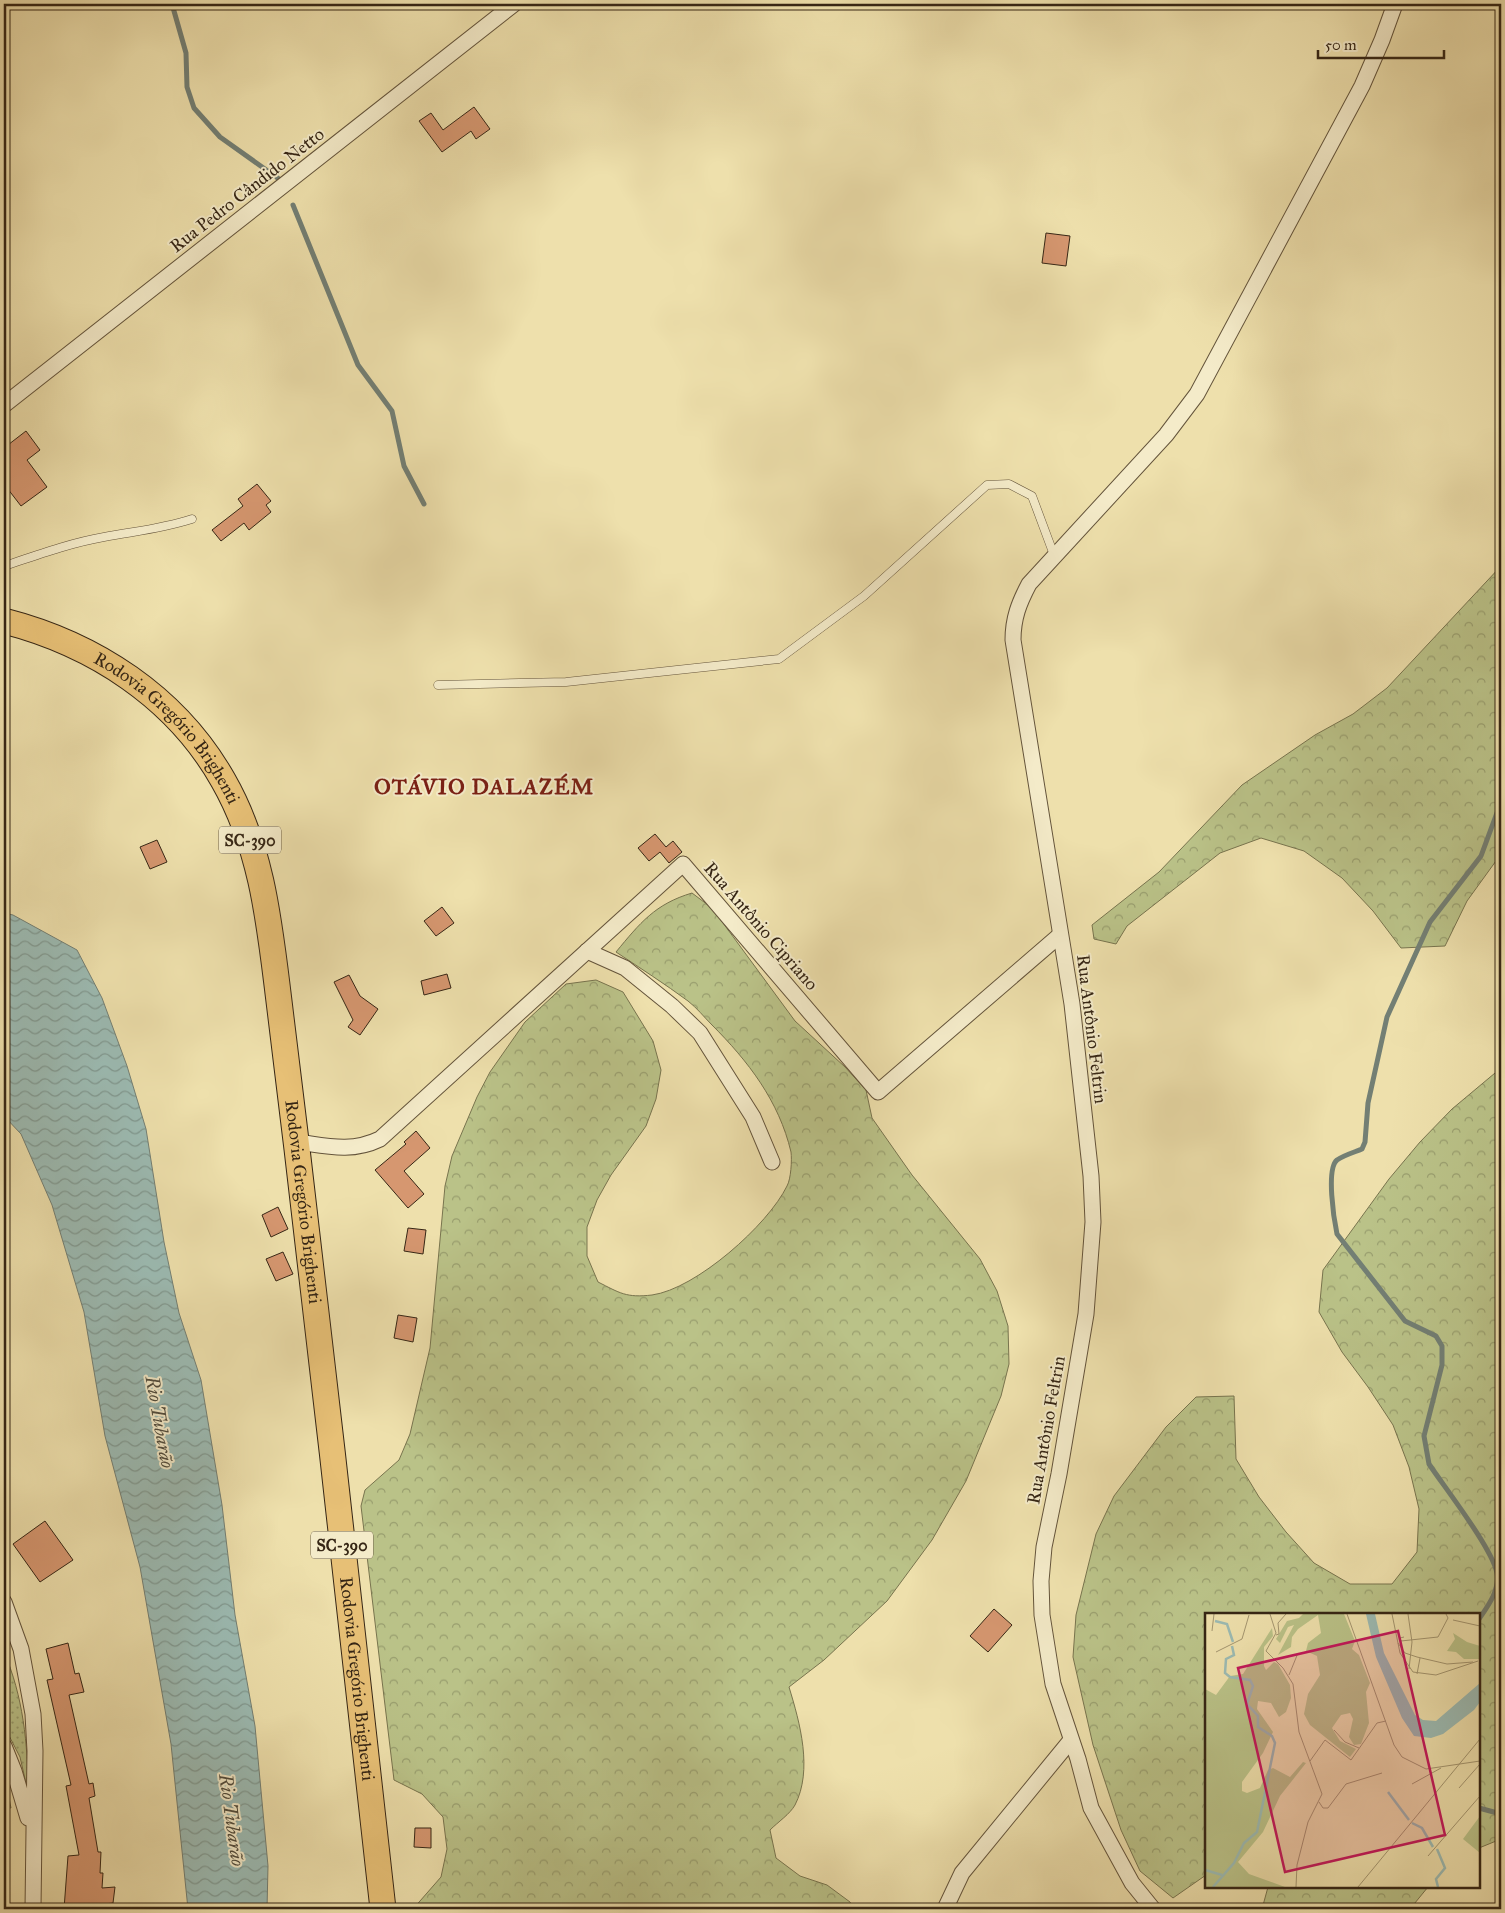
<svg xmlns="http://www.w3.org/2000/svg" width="1505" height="1913" font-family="'IM FELL Great Primer',serif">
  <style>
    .grass { fill: url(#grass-dots); stroke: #78744e }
    .forest { fill: url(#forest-crowns); stroke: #78744e }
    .water { fill: url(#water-waves); stroke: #737f74 }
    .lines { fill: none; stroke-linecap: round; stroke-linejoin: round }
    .stream { stroke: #737f74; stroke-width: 5 }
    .building { fill: #d69770; stroke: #362615 }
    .service-casing { stroke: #64543b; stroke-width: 9 }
    .minor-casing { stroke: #64543b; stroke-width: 17 }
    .primary-casing { stroke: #362615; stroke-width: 27 }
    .service { stroke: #f4ebc9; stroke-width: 8 }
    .minor { stroke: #f4ebc9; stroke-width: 15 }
    .primary { stroke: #e7c076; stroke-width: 25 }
    .labels { text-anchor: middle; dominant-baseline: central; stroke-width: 4; stroke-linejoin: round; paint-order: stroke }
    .shield { fill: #f4ebc9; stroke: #6f614b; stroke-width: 1 }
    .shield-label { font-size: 16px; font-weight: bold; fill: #362615 }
    .street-label { font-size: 18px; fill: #362615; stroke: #f4ebc9 }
    .water-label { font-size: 19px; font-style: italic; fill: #504b3c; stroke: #f4ebc9 }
    .district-label { font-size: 22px; font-weight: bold; letter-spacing: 1px; fill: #7a1f14; stroke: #f4ebc9 }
    .inset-river { fill: none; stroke: #9cbbb3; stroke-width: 2.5 }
    .inset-road { fill: none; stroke: #a49670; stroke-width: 1 }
    .view { fill: #c2185b; fill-opacity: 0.15; stroke: #c2185b; stroke-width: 2.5 }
    .inset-edge { fill: none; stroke: #362615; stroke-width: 2.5 }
  </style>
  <defs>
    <pattern id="grass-dots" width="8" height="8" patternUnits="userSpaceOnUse" patternTransform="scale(1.25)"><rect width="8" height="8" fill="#bac288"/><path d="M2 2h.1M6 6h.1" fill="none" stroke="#989d6e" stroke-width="1.8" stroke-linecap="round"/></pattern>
    <pattern id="forest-crowns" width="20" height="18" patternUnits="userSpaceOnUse" patternTransform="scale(1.25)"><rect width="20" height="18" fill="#bac288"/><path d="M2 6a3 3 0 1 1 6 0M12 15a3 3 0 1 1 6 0" fill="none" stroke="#989d6e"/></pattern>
    <pattern id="water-waves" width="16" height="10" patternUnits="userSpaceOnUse" patternTransform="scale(1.25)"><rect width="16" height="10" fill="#9cbbb3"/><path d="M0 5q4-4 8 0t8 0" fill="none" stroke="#809890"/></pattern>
  </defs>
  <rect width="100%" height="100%" fill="#eee0ac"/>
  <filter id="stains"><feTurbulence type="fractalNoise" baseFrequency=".004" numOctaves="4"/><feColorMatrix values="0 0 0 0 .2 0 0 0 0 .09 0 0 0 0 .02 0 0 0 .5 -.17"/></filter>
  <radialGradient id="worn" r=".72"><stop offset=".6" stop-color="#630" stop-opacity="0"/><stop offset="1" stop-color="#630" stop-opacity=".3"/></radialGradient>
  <!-- grass -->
  <path class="grass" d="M4,1652c19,44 24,92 24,140l-8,-35 -16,-31z"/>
  <!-- forest -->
  <g class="forest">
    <path d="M1501,566v288l-34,47 -22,45 -44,2 -28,-37 -31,-33 -38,-27 -43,-13 -41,15 -93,73 -11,18 -22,-5 -2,-14 67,-53 83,-87 73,-50 38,-21 34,-26z"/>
    <path d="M692,893l20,15 83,113 50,46 21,23 6,28 40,57 68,84 17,32 11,35 1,38 -8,32 -35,85 -34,59 -45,61 -63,59 -35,27c11,36 24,83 6,118 -5,9 -17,17 -25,25l6,28 24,18 27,9 23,17 4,7h-441l28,-32 6,-28 -4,-32 -21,-23 -28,-14 -33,-274 4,-16 34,-30 11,-26 20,-86 15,-162 7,-30 25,-59 13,-25 35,-50 41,-38 30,-4 27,12 30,49 8,29 -5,29 -10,27 -35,49 -14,25 -10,27v29l11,26c22,11 28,16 54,13 44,-6 116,-70 135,-109 4,-7 5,-26 4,-34 -12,-51 -43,-91 -79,-127 -8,-8 -15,-17 -24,-24 -23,-17 -48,-33 -72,-49 24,-29 39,-48 76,-59z"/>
    <path d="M1501,1068v771l-22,9v-234h-273v261l-33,23 -33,-27 -19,-41 -28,-85 -20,-88 3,-42 20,-81 18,-38 52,-69 30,-30 38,-1 2,63 23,38 27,35 28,31 36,21h42l25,-32 2,-43 -10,-42 -16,-42 -25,-38 -26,-35 -23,-40 4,-42 66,-91 31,-37 32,-33z"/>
    <path d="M4,1774l7,34 -7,-1z"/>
    <path d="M1268,1887h160l-18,22h-148z"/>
  </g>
  <!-- water -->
  <path class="water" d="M4,913l9,2 64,35 25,48 25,68 19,63 18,113 15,71 22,67 21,125 13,110 20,111 13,140 -1,43h-79l-17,-165 -31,-177 -35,-131 -21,-124 -32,-107 -31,-71 -17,-18z"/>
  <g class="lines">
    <!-- stream -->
    <g class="stream">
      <path d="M172,4l14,49 1,34 7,21 26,29 59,42"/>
      <path d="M293,205l65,160 34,46 12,55 20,38"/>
      <path d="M1479,1619c9,-13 21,-29 18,-46 -5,-25 -52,-85 -68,-109l-5,-28 18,-71v-19l-6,-10 -31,-15 -68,-87c-3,-14 -11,-65 0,-74 7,-5 18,-8 25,-11l3,-7 3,-39 19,-86 43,-95 51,-66 20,-54"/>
      <path d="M1479,1808l22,6"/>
    </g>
  </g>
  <!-- building -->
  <g class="building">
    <path d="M474,107l16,22 -14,10 -5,-8 -29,21 -23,-31 12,-8 12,17z"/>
    <path d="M1046,233l24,3 -4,30 -24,-3z"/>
    <path d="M26,431l14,19 -13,10 20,27 -26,19 -17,-22v-36z"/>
    <path d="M257,484l14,17 -5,4 5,7 -22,18 -5,-7 -23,18 -9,-11 31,-24 -5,-7z"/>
    <path d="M655,834l11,13 7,-6 9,11 -13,11 -9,-11 -11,9 -11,-13z"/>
    <path d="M157,840l10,22 -17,7 -10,-22z"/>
    <path d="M442,907l12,16 -18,13 -12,-15z"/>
    <path d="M447,974l4,14 -27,7 -3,-14z"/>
    <path d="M349,975l11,21 18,13 -18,26 -12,-8 5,-7 -19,-38z"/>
    <path d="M416,1131l14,17 -26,23 20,23 -16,14 -33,-38 31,-26 -2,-2z"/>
    <path d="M278,1207l10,22 -17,8 -9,-22z"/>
    <path d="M408,1228l18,2 -3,24 -19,-3z"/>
    <path d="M283,1252l10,22 -17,7 -10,-22z"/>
    <path d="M398,1315l19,3 -4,24 -19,-4z"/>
    <path d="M45,1521l28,39 -33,22 -27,-38z"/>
    <path d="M994,1609l18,16 -24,27 -18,-16z"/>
    <path d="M68,1643l7,31 4,-1 5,19 -15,3 20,89 4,-1 2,13 -6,2 9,54h3l-1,21h3l-1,15 13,-1 -2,16 -49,6 4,-53 11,-1 -13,-69 5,-1 -24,-105 6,-1 -7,-30z"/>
    <path d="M415,1828h16v20l-17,-1z"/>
  </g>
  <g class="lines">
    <defs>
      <g id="service">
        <path d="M4,566c33,-11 66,-23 100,-29 32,-6 57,-8 88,-18"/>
        <path d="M438,685l128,-3 213,-23 85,-63 123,-111 22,-1 23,12 22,59"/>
      </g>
      <g id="minor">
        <path d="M4,405l510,-401"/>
        <path d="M587,951l38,17 47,38 28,27 53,84 19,45"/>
        <path d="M297,1142c30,4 54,11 83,-3l303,-275 195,228 182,-157"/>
        <path d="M4,1602l17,47 12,65 2,37 -2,158"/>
        <path d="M4,1746l10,25 14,47"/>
        <path d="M945,1909l17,-36 109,-133"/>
        <path d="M1153,1909l-21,-26 -41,-75 -13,-49 -25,-75 -11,-69 -1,-34 3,-34 15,-73 27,-160 7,-92 -2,-46 -19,-172 -59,-364c0,-22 6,-37 16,-56l137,-149 31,-41 165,-308 20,-46 13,-36"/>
      </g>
      <g id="primary">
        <path id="s1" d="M4,621c90,23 172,76 219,159 38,66 46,139 55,213 6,52 13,104 19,156 31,253 57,507 86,760"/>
      </g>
    </defs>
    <!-- service casing -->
    <use href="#service" class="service-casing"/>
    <!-- minor casing -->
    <use href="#minor" class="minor-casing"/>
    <!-- primary casing -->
    <use href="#primary" class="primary-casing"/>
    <!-- service -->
    <use href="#service" class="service"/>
    <!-- minor -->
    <use href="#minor" class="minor"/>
    <!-- primary -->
    <use href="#primary" class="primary"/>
  </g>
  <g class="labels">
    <!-- shield labels -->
    <g class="shield">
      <rect x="219" y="826.5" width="62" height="27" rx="4"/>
      <rect x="311" y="1531.5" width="62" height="27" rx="4"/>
    </g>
    <g class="shield-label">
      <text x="250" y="840">SC-390</text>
      <text x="342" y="1545">SC-390</text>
    </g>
    <!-- street labels -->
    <g class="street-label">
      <text transform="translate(247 190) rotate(-38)">Rua Pedro Cândido Netto</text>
      <text stroke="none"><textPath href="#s1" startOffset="201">Rodovia Gregório Brighenti</textPath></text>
      <text transform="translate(761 926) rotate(49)">Rua Antônio Cipriano</text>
      <text transform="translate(1092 1029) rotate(83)">Rua Antônio Feltrin</text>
      <text stroke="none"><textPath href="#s1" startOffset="710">Rodovia Gregório Brighenti</textPath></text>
      <text transform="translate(1046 1430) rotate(-80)">Rua Antônio Feltrin</text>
      <text stroke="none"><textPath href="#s1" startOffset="1190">Rodovia Gregório Brighenti</textPath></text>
    </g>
    <!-- water labels -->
    <g class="water-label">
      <text transform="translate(160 1422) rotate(80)">Rio Tubarão</text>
      <text transform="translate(232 1820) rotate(82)">Rio Tubarão</text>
    </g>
    <!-- district labels -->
    <g class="district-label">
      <text x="484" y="786">OTÁVIO DALAZÉM</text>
    </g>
  </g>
  <!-- overview -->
  <g transform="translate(1205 1613)">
    <rect width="275" height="275" fill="#eee0ac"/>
    <path d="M248,20l14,9 13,4v13h-16l-8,-7 -9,-1 8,-12z" fill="#bac288"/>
    <path d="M98,1h41l11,27 -3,8 7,6 11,28 -4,9 3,31 -8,21 -7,1 -5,-8 4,-18 -3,-6 -9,2 -9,13 8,13 16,8 -6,8 -40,-32 -6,-11 4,-20 12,-19 -3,-19 -11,-5 2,-8 13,-10 -3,-18 -20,14 -6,8 -1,10 -13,8 16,-30 -6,2 -8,16 -4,-4 11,-18 12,-3zM67,15l1,8 -9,11v19l2,4 8,-8 4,2 12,21 1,13 -5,14 -7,5 -8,-14 -13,-2 -1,8 16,23 -10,21 -21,29v9l5,2 13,-5 8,-18 5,-2 17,9 13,-15 3,1 -26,33 -17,36 -25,30 11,12 36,13h-80v-198l11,6 14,-19 13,-2zM275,203v37l-17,-14z" fill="#bac288"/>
    <path d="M161,1h9l9,39 31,62 8,5 13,1 44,-38v19l-6,8 -31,24 -12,4 -17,-2 -12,-18 -26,-61z" fill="#9cbbb3"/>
    <path class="inset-river" d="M10,8l12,3 6,18M183,179l21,28M207,210l10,5 11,19M232,236l8,19 -9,11 2,8M0,257l17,5M8,274l21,-24 10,-20 13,-11 18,-89 -3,-7 -14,-9v-11l-11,-12 6,-18 -3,-6 -20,-3 -5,-4 1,-14 8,-4 -2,-9"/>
    <path class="inset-road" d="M65,1l6,19 -10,18 17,17 10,16 6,48 23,62 -14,28 -11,43 -1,22M142,1l47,131 8,12 24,12 54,-8M187,1l8,39 13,19 23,3 42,-14M203,1l4,28 -3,27M248,7l27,6M7,18l2,-17M71,22l3,-1 -1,-11 8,-9M199,24l-4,1 1,3 37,-4 10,-19 -2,-4M193,30l7,10 12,4 30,7 26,-2M11,39l26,-13 7,-24M212,61l3,-16M84,62l9,-22M129,117l11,12 14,6M105,148l15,-21 26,20 26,-37 9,-2M207,171l29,-16M254,175l21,-24M114,189l4,6h5l18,-24 36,-11M223,243l52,-60M153,274l122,-148"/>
    <path class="view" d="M193,18l47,204 -160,37 -47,-204z"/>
    <rect width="275" height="275" class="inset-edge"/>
  </g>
  <!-- margin -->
  <rect width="1505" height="1913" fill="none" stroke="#eee0ac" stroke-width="20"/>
  <rect x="5" y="5" width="1495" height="1903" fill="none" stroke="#362615" stroke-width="2.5"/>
  <rect x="10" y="10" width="1485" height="1893" fill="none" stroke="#362615"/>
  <!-- scale -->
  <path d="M1318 50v8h126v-8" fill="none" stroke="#362615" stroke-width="2.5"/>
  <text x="1325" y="50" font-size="15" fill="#362615" stroke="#f4ebc9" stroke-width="4" paint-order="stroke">50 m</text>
  <rect width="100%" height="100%" filter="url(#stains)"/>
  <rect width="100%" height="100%" fill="url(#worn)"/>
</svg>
